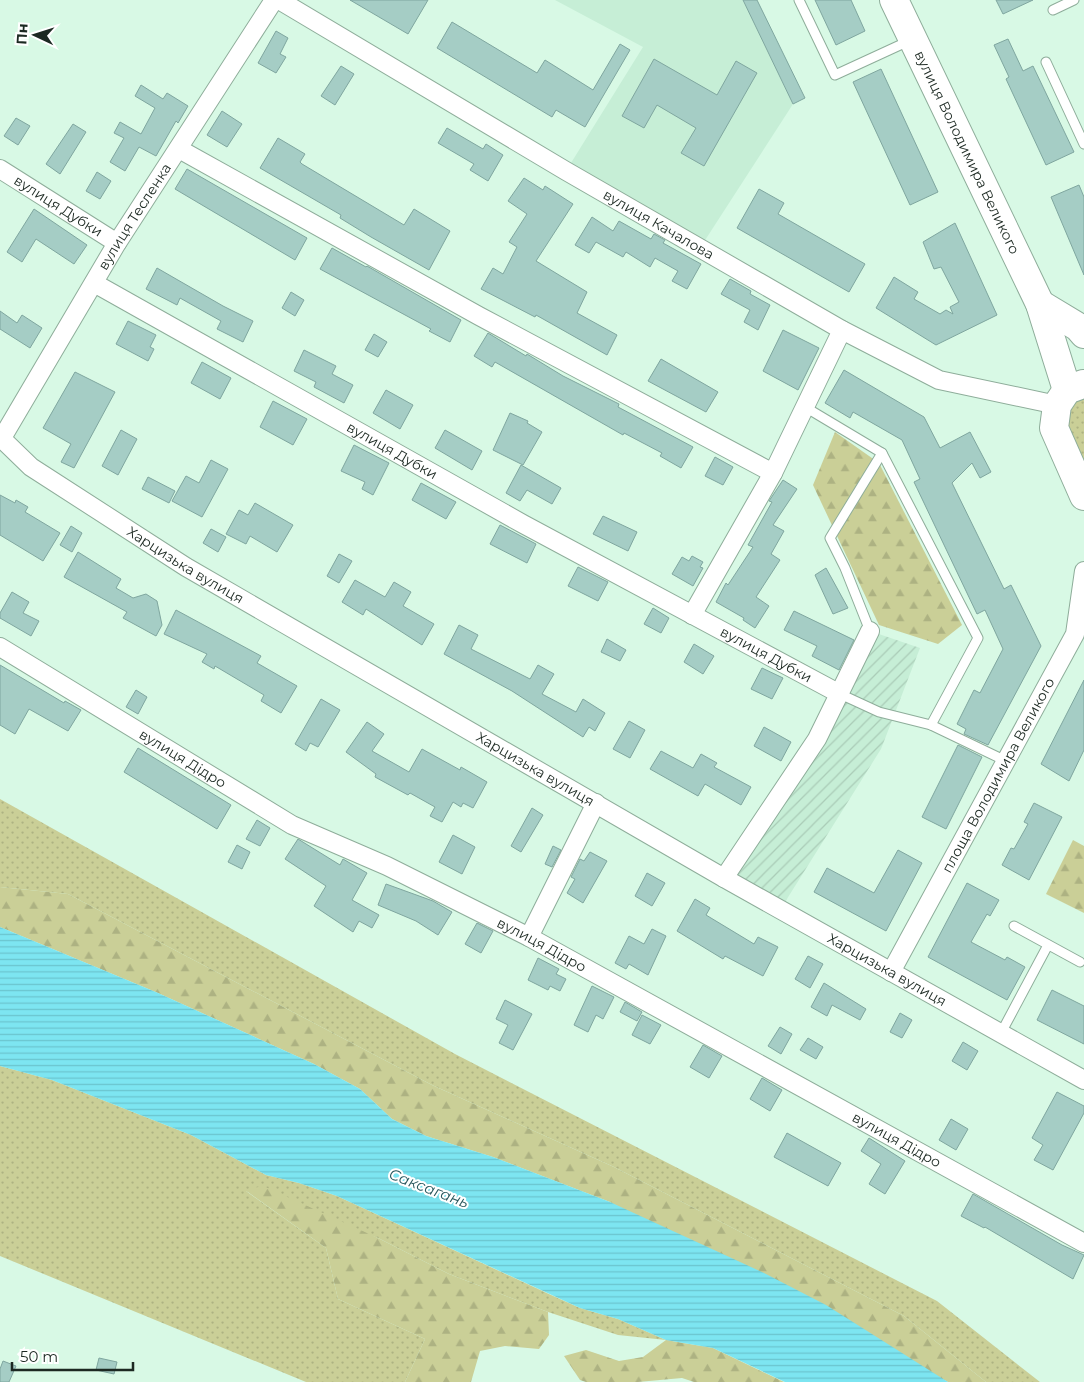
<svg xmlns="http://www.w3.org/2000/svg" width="1084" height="1382" font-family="Montserrat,sans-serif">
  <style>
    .built { fill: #c6eed6 }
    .industrial { fill: url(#industrial-furrows) }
    .grass { fill: url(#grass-dots) }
    .forest { fill: url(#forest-firs) }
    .water { fill: url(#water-rules) }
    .building { fill: #a5cdc5; stroke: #7fa69f }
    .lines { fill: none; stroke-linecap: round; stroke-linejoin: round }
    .service-casing { stroke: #8ead9a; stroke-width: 11 }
    .minor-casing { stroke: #8ead9a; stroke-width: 20 }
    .primary-casing { stroke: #8ead9a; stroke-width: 30 }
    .service { stroke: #fff; stroke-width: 9 }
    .minor { stroke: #fff; stroke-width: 18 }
    .primary { stroke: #fff; stroke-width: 28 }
    .labels { text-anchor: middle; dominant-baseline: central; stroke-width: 4; stroke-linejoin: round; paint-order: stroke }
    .street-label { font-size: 14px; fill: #1c2922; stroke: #fff }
    .water-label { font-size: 15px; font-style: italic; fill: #28565c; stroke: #fff }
  </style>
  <defs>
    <pattern id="industrial-furrows" width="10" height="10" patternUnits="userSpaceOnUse" patternTransform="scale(1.25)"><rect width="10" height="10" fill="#c6eed6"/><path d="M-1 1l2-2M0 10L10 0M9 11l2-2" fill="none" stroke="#aaccb7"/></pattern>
    <pattern id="grass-dots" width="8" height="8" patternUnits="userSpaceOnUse" patternTransform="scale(1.25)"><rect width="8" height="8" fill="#cacf97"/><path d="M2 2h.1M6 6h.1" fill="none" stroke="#adb282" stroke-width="1.8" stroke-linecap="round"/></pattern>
    <pattern id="forest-firs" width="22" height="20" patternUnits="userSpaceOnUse" patternTransform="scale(1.25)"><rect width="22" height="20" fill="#cacf97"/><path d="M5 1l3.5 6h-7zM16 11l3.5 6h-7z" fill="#adb282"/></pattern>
    <pattern id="water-rules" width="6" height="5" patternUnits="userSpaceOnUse" patternTransform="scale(1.25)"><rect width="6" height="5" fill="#7de5f1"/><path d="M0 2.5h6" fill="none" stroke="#6bc4ce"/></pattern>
  </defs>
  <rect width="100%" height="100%" fill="#d8f9e5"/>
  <!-- built -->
  <path class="built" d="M555,0h188l50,104 -93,144 -134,-77 77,-124z"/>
  <!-- industrial -->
  <path class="industrial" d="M870,631l50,17 -39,101 -101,161 -56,-32 93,-139z"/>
  <!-- grass -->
  <g class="grass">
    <path d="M1084,396v72c-11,-24 -34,-57 0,-72z"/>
    <path d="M0,799l455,255 482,247 103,81h-54l-82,-66 -290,-149 -182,-82 -364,-191 -68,-7z"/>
    <path d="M0,1066l52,14 139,55 75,40 33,8 38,13 214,99 29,13 38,11 48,21 -48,-5 -70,-23 -99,-38 -71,-36 -132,-47 80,57 12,51 87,40 -20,43h-99l-306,-126z"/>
  </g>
  <!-- forest -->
  <g class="forest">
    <path d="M835,432l44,31 83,162 -24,19 -59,-19 -66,-140z"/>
    <path d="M1073,840l11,6v67l-38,-19z"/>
    <path d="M0,887l68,7 364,191 182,82 290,149 82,66h-38l-338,-180 -117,-45 -67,-21 -34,-17 -32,-30 -46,-25 -156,-71 -158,-66z"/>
    <path d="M263,1186l115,52 71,36 99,38 1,23 -10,14 -34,-3 -25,5 -9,31h-66l20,-43 -87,-40 -12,-51 -81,-58z"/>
    <path d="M666,1340l47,8 71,34h-90l-12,-4 -44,4h-52l-6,-2 -16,-24 22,-6 33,11 24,-4z"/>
  </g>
  <!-- water -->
  <path class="water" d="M0,927l158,66 156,71 46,25 32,30 34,17 67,21 117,45 154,71 62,32 122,77h-163l-72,-34 -47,-8 -48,-21 -38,-11 -243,-112 -38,-13 -33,-8 -75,-40 -139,-55 -52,-14z"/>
  <!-- building -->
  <g class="building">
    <path d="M350,0h78l-20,34z"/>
    <path d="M743,0h14l48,98 -12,6z"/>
    <path d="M815,0h36l14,31 -29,14z"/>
    <path d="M996,0h37l-30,14z"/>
    <path d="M452,22l85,51 8,-13 48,30 27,-46 10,6 -45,77 -29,-17 -4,7 -115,-69z"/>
    <path d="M276,31l12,7 -8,16 6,3 -10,16 -18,-10z"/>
    <path d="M1008,39l15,32 10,-5 41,86 -28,13 -40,-86 3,-2 -15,-32z"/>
    <path d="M654,59l63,36 19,-34 21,12 -53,93 -23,-13 15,-25 -39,-23 -13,23 -22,-12z"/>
    <path d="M341,66l13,8 -19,31 -14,-9z"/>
    <path d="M881,69l57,123 -28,13 -57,-123z"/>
    <path d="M141,85l22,14 4,-6 21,13 -10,17 -2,-2 -20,35 -17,-9 -14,24 -15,-9 14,-24 -10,-5 6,-11 21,12 14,-26 -20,-12z"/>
    <path d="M222,111l20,13 -15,23 -20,-12z"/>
    <path d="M16,118l14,8 -12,19 -14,-9z"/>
    <path d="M73,124l13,8 -26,42 -14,-10z"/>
    <path d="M447,128l36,21 3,-5 17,11 -15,26 -18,-11 4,-6 -36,-21z"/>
    <path d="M278,138l27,16 -5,8 2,2 102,61 10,-16 36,22 -21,39 -58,-33 -31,-19 1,-3 -81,-47z"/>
    <path d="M187,169l120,69 -12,22 -120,-71z"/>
    <path d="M97,172l14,9 -11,18 -14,-8z"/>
    <path d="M524,178l19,12 2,-4 28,18 -37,57 51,31 -10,21 40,22 -10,20 -71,-40 -1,2 -54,-28 12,-21 10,6 14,-27 -8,-5 18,-28 -19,-13z"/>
    <path d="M1079,185l5,12v78l-33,-78z"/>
    <path d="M759,189l25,14 -6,11 87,50 -16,28 -112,-64z"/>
    <path d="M34,209l53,36 -13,19 -38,-25 -14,23 -15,-10z"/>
    <path d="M592,217l21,14 6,-10 32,18 3,-5 11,6 -2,3 38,21 -14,25 -15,-8 6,-10 -23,-13 -5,9 -24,-15 -3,5 -27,-15 -7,11 -14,-8z"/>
    <path d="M955,223l42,92 -61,30 -60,-37 18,-31 24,15 -4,7 26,15 6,-4 7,4 -3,-7 9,-5 -18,-35 -7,2 -11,-27z"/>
    <path d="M332,248l34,19 1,-1 94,54 -11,22 -21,-11 2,-2 -111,-60z"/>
    <path d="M157,268l66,38 30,15 -10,21 -26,-13 4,-8 -41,-23 -3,7 -31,-16z"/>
    <path d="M730,279l21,12 -1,3 20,11 -12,25 -14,-8 6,-12 -29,-16z"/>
    <path d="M291,292l13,8 -9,16 -13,-8z"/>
    <path d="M0,311l17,12 5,-8 20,13 -12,20 -30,-19z"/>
    <path d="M128,321l28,14 -6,12 4,2 -6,12 -32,-17z"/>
    <path d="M783,330l36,18 -21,42 -35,-19z"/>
    <path d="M488,333l38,23 1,-2 36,22 56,28 -1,3 75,40 -12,21 -21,-12 2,-3 -38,-20 -1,2 -128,-73 -3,5 -18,-11z"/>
    <path d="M374,334l13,8 -9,15 -13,-7z"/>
    <path d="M304,350l32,16 -4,8 21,11 -9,18 -30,-16 2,-5 -22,-11z"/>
    <path d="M661,359l57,33 -12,20 -58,-31z"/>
    <path d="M202,362l29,16 -11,21 -29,-16z"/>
    <path d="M844,370l80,47 16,31 30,-16 21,40 -11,6 -8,-15 -20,20 52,106 7,-4 30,61 -53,99 -24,-11 2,-5 -9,-5 17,-34 6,3 23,-44 -18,-39 -8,4 -63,-132 6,-3 -18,-39 -49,-28 -3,6 -25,-15z"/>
    <path d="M75,372l40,20 -41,76 -13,-6 10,-18 -28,-16z"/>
    <path d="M386,390l27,15 -13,24 -27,-16z"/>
    <path d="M273,401l34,18 -14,26 -33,-18z"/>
    <path d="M510,413l18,8 -1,2 15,9 -19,33 -30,-15z"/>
    <path d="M121,430l16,9 -19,36 -16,-9z"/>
    <path d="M445,430l37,21 -10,19 -37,-22z"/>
    <path d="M354,445l35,18 -16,32 -11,-6 3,-7 -24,-11z"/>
    <path d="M715,457l18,10 -10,18 -18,-9z"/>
    <path d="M211,460l17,9 -26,48 -30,-16 14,-25 13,7z"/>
    <path d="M521,465l40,23 -9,16 -25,-14 -7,11 -14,-8z"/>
    <path d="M148,477l27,14 -6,12 -27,-14z"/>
    <path d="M783,480l14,9 -24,36 11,6 -13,23 9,6 -24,37 13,9 -14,22 -12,-8 1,-2 -28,-16 10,-19 2,2 25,-38 -5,-2 24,-43 -3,-1z"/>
    <path d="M421,483l35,19 -10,17 -34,-19z"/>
    <path d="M0,495l15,8 1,-3 12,7 -3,5 35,21 -17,28 -43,-26z"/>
    <path d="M255,503l38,22 -16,27 -27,-16 -4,8 -20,-10 13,-24 9,5z"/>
    <path d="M603,516l34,16 -9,19 -35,-17z"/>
    <path d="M500,525l36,19 -9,19 -37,-19z"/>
    <path d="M71,526l11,7 -10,19 -12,-7z"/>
    <path d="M211,529l15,8 -8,15 -15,-9z"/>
    <path d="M78,552l43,27 -5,9 17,10 13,-4 11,7 5,24 -6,11 -33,-18 4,-6 -63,-35z"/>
    <path d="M339,554l13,7 -13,22 -12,-7z"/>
    <path d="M692,556l11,6 -3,5 3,1 -10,18 -21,-12 10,-17 7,4z"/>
    <path d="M578,567l30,15 -10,19 -30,-15z"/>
    <path d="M826,568l22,40 -15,6 -18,-39z"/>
    <path d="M355,580l30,17 9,-15 17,10 -8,14 31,18 -12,21 -56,-36 -3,6 -21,-13z"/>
    <path d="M12,592l17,10 -6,11 16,8 -8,15 -31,-18v-5z"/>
    <path d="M653,608l16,10 -8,15 -17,-9z"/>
    <path d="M176,610l85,46 -4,7 40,23 -16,27 -20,-12 3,-6 -49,-29 -1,3 -12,-7 5,-8 -43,-20z"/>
    <path d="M794,611l60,29 -15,30 -27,-14 5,-10 -33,-16z"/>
    <path d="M459,625l19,10 -7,14 59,30 8,-14 16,9 -12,20 34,18 7,-13 22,14 -10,18 -6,-4 -6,10 -71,-46 -68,-37z"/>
    <path d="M607,639l19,11 -6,11 -19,-9z"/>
    <path d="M694,644l20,12 -11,18 -19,-12z"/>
    <path d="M0,665l64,38 1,-2 16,9 -13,21 -39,-22 -14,25 -15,-9z"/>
    <path d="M762,668l21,10 -11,21 -21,-10z"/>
    <path d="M1084,680v70l-15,31 -28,-17z"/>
    <path d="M136,690l11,7 -9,17 -12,-7z"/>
    <path d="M321,699l19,11 -22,37 -8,-4 -4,8 -11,-7z"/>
    <path d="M629,721l16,9 -15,28 -17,-9z"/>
    <path d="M367,722l17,12 -12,17 37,21 13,-23 38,21 1,-3 26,15 -14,26 -10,-5 -2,4 -8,-5 -11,20 -12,-6 5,-9 -25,-14 -2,2 -33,-18 1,-3 -30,-22z"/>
    <path d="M764,727l27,15 -10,19 -27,-15z"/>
    <path d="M958,745l24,12 -36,72 -24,-12z"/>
    <path d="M138,748l93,57 -14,24 -93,-57z"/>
    <path d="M661,751l32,17 8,-14 16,9 -3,4 37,20 -10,18 -36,-21 -7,12 -48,-27z"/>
    <path d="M1034,803l28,14 -33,63 -27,-15 9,-17 3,1 14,-25 -4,-2z"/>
    <path d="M532,808l11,7 -22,37 -10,-6z"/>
    <path d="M257,820l13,8 -10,18 -14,-7z"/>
    <path d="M453,835l22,12 -13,27 -23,-12z"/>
    <path d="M298,839l42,26 3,-6 24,14 -15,27 27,15 -7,13 -13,-7 -6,11 -39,-26 12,-20 -41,-27z"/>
    <path d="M237,845l13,7 -8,17 -14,-7z"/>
    <path d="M553,846l8,4 -9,17 -7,-3z"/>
    <path d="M898,850l24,13 -36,68 -72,-39 13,-24 47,25z"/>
    <path d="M590,852l17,9 -24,42 -16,-10 8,-14 -4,-2 9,-18 4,2z"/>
    <path d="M647,873l18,10 -13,23 -17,-10z"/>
    <path d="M967,883l32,17 -9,16 -3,-2 -16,28 34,18 2,-3 18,10 -18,33 -79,-43z"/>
    <path d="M386,884l47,17 19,11 -14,23 -22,-14 -38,-16z"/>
    <path d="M695,899l15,9 -4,7 48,29 4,-7 20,10 -15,29 -38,-20 -2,3 -46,-28z"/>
    <path d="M477,923l16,8 -12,22 -16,-9z"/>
    <path d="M652,929l14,7 -18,39 -19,-11 -3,5 -11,-6 14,-27 15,8z"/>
    <path d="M808,956l15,8 -13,24 -15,-9z"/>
    <path d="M538,958l21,11 -3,5 10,5 -6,12 -10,-5 -2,4 -20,-10z"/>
    <path d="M824,983l42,26 -6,11 -28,-15 -5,11 -16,-9z"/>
    <path d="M592,986l22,11 -11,22 -7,-4 -8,17 -14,-7z"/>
    <path d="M1052,990l32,16v38l-47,-24z"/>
    <path d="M505,1000l27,14 -19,36 -14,-7 9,-18 -12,-6z"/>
    <path d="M625,1002l17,10 -5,9 -17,-9z"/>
    <path d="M900,1013l12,7 -10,18 -12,-6z"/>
    <path d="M642,1015l19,10 -11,19 -18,-9z"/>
    <path d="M780,1027l12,7 -11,20 -13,-8z"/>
    <path d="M808,1038l15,9 -7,12 -16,-9z"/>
    <path d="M963,1042l15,9 -11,19 -15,-9z"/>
    <path d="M703,1045l19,11 -13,22 -19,-11z"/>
    <path d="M762,1078l20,12 -12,21 -20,-12z"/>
    <path d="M1057,1092l27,14v7l-31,57 -19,-10 9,-15 -11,-7z"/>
    <path d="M951,1119l17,10 -12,21 -17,-10z"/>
    <path d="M787,1133l54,30 -13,23 -54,-29z"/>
    <path d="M869,1138l36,23 -20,33 -16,-10 12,-20 -20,-13z"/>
    <path d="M973,1194l89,51 22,10 -11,24 -88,-52 -1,1 -23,-12z"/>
    <path d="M99,1358l18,4 -3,12 -18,-4z"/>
    <path d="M3,1361l13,5 -7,16h-9v-13z"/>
  </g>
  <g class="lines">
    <defs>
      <g id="service">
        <path d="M799,0l36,75 76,-35"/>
        <path d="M1053,10l21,-10"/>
        <path d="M1046,62l38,82"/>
        <path d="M805,407l77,46 -52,85 15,30 25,63"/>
        <path d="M882,453l96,185 -47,87"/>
        <path d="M840,694l39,18 52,13 75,36"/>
        <path d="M1014,926l66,36"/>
        <path d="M1001,1033l47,-88"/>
      </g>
      <g id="minor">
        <path id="s1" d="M279,0l287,171 276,159 97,50 118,25"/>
        <path d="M179,149l300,167 294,157"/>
        <path id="s2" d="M0,169l117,74"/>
        <path id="s3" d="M94,283l429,241 317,170"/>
        <path id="s4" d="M0,437l31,30 155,100 538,311 360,202"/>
        <path id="s5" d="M2,438l115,-195 157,-243"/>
        <path d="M692,615l81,-142 69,-143"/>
        <path id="s6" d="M0,647l292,178 95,41 142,71 555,306"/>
        <path d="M724,878l93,-139 53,-108"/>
        <path d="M529,937l67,-134"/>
        <path id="s7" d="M891,972l184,-338 9,-63"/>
      </g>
      <g id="primary">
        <path id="s8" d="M894,0l146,304 27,86"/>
        <path d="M1040,304l38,23 6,7"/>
        <path d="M1083,384l-16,6 -10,15 -3,23 30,68"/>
      </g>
    </defs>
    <!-- service casing -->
    <use href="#service" class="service-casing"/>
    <!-- minor casing -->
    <use href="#minor" class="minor-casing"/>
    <!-- primary casing -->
    <use href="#primary" class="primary-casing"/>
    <!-- service -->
    <use href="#service" class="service"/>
    <!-- minor -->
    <use href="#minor" class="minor"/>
    <!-- primary -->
    <use href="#primary" class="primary"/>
  </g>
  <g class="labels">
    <!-- street labels -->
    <g class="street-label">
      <text stroke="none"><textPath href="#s8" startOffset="169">вулиця Володимира Великого</textPath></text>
      <text stroke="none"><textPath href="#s2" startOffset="69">вулиця Дубки</textPath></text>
      <text stroke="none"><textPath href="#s5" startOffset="258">вулиця Тесленка</textPath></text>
      <text stroke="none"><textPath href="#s1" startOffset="441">вулиця Качалова</textPath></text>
      <text stroke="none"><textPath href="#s3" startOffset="342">вулиця Дубки</textPath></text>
      <text stroke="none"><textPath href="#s4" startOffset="226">Харцизька вулиця</textPath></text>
      <text stroke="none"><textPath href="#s3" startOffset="768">вулиця Дубки</textPath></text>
      <text stroke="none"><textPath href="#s6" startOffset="214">вулиця Дідро</textPath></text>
      <text stroke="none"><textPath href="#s4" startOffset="631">Харцизька вулиця</textPath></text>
      <text stroke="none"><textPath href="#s7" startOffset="224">площа Володимира Великого</textPath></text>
      <text stroke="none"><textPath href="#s6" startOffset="619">вулиця Дідро</textPath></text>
      <text stroke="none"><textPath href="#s4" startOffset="1036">Харцизька вулиця</textPath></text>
      <text stroke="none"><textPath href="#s6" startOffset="1024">вулиця Дідро</textPath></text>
    </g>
    <!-- water labels -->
    <g class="water-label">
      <text transform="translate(429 1188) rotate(21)">Саксагань</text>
    </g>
  </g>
  <!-- north arrow -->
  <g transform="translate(35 35) rotate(274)" stroke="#ffffff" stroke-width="4" paint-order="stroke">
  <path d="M0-4L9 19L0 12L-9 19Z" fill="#1c2922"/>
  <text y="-8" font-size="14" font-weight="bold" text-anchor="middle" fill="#1c2922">Пн</text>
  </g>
  <!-- scale -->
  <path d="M12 1362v8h121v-8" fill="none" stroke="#1c2922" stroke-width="2.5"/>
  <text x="20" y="1362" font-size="15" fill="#1c2922" stroke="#ffffff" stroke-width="4" paint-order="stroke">50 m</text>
</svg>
